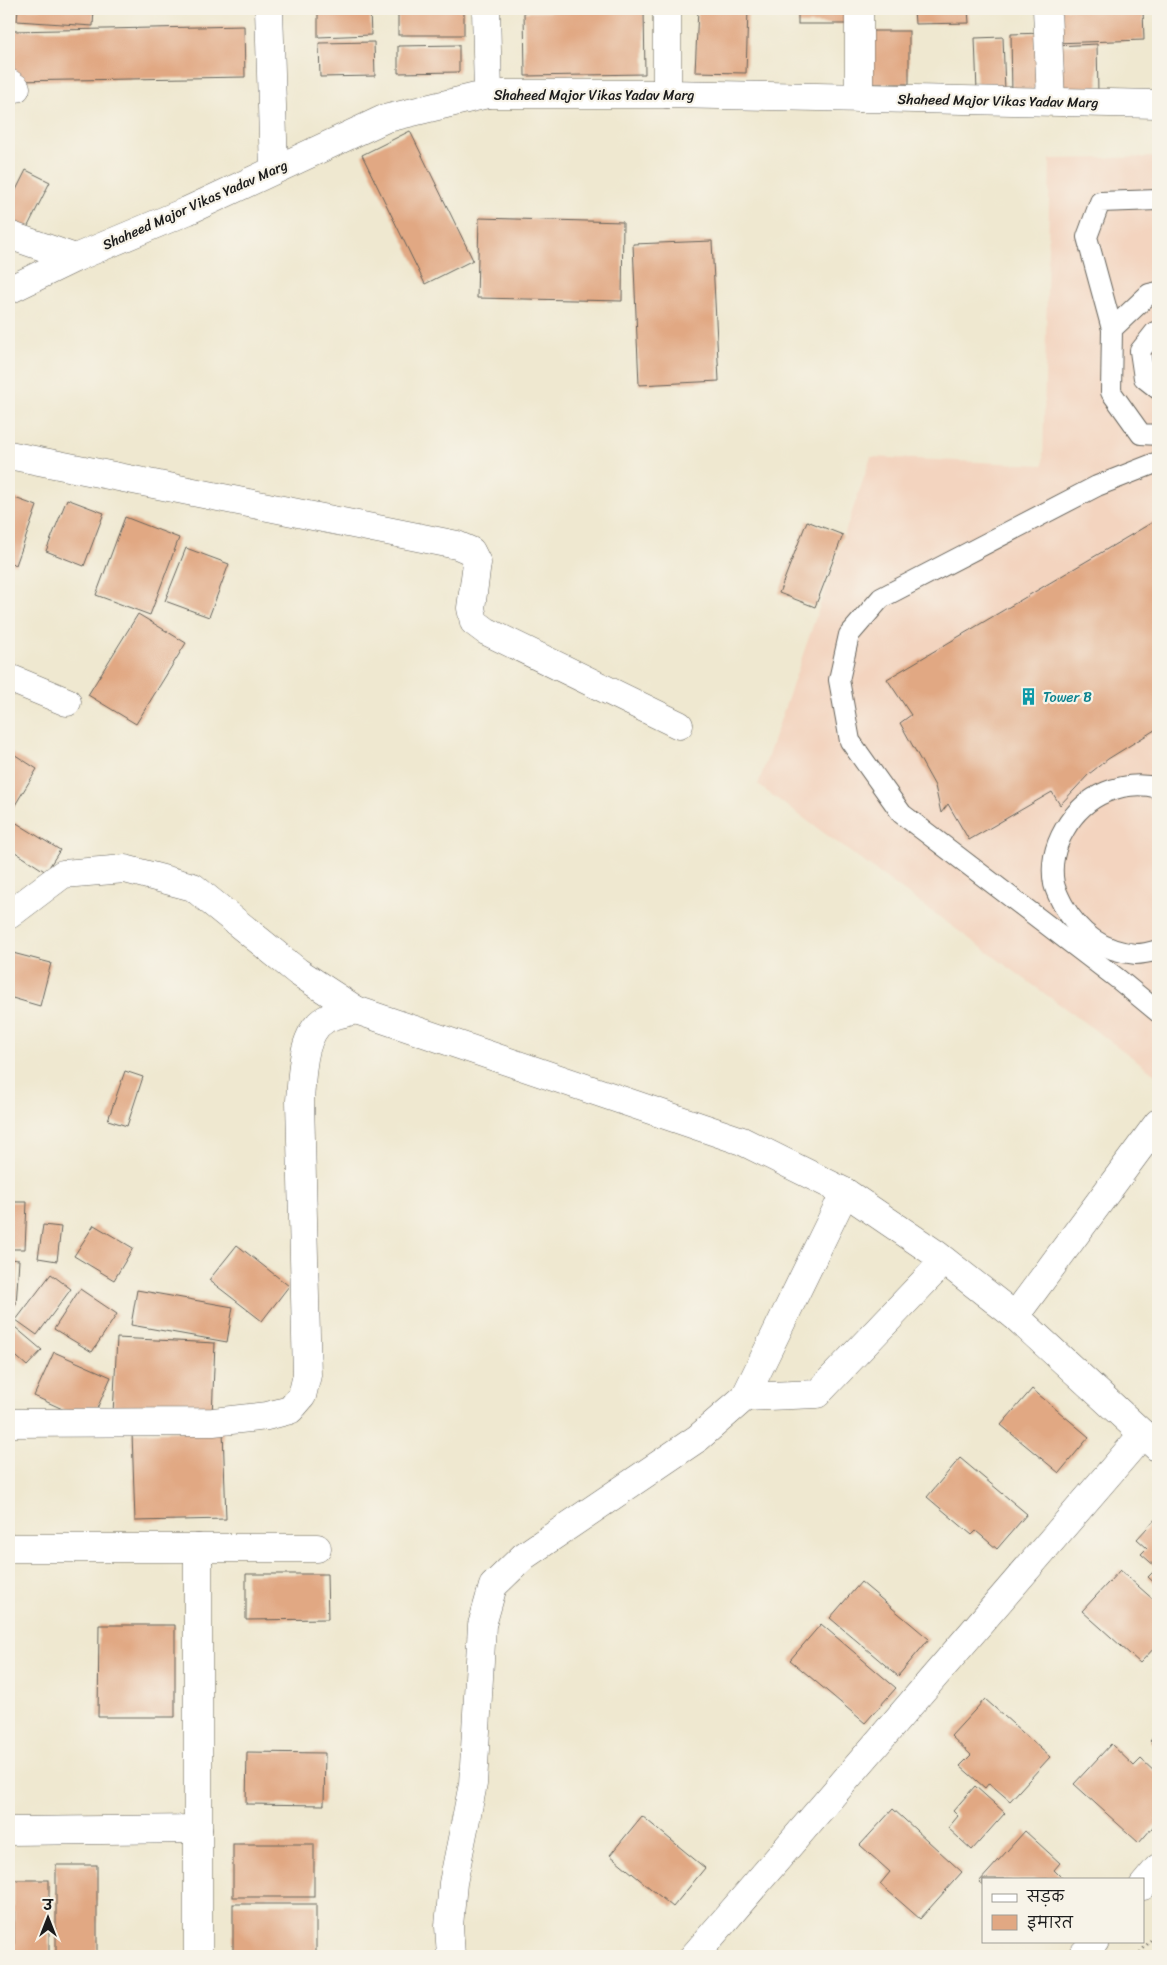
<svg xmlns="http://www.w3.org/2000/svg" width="1167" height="1965" font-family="Sriracha,'Playpen Sans Deva',sans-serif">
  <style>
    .built { fill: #f3d4bf }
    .building { fill: #e1a883 }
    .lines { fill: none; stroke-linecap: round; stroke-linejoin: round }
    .lane-casing { stroke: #66635b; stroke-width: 22 }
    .street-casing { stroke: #66635b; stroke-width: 29 }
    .path { stroke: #66635b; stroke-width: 3; stroke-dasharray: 1 4; stroke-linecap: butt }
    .lane { stroke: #fff; stroke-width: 20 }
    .street { stroke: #fff; stroke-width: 28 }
    .labels { text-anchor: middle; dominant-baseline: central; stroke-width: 4.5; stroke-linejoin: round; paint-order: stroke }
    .street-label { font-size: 14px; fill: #1c1c1c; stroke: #f7f3e8 }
    .culture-label { font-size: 14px; fill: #0d838f; stroke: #f7f3e8; text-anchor: start }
  </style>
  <rect width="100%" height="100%" fill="#f7f3e8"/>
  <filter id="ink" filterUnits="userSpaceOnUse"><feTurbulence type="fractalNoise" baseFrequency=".02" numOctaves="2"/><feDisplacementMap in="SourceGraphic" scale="10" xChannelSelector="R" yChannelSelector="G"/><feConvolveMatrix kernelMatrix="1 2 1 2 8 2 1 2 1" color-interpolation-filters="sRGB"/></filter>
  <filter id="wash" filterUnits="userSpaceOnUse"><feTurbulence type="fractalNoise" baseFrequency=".0096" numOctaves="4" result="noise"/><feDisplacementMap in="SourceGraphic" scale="20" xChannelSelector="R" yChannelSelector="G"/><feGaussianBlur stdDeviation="1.12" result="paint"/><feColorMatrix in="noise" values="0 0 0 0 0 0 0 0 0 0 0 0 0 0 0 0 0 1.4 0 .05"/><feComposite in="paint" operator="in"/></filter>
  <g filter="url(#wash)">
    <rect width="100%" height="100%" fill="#efe8d0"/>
    <!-- built -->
    <path class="built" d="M1158,157v919l-400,-291 113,-328 172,8 7,-306z"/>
    <g id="blocks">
      <!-- building -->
      <g class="building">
        <path d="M18,9h76l-1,17 -76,-5z"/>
        <path d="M698,9h50l-2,64 -51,-1z"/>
        <rect x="798" y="9" width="56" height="15"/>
        <path d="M914,9h54l1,14 -54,1z"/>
        <path d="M1053,9h90l1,31 -90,3z"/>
        <rect x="398" y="10" width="66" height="25"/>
        <path d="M644,10l1,64 -120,2 -1,-64z"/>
        <path d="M370,11l1,24 -53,2v-25z"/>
        <path d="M244,26l1,51 -231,4 -1,-50z"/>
        <rect x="865" y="31" width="44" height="53"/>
        <path d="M1044,33l2,61 -34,1 -1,-61z"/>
        <path d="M1003,37l2,54 -28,1 -2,-54z"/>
        <path d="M374,42l1,34 -55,1 -1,-34z"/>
        <path d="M1097,44l1,49 -42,1 -2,-48z"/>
        <path d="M459,45v27l-61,1v-27z"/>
        <path d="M410,131l63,129 -48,24 -63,-129z"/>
        <path d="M26,170l24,12 -25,50 -16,-9v-19z"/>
        <path d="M479,218l144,4 -1,79 -145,-3z"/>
        <path d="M712,241l7,140 -80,4 -6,-141z"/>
        <path d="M12,497l25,9 -21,59 -7,-3v-55z"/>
        <path d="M67,499l37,14 -20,53 -38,-15z"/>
        <path d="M125,517l54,21 -29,77 -54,-20z"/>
        <path d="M1158,519v209l-50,31 -19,15 -29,31 -8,-13 -83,48 -21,-36 -7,9 -6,-27 -35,-63 11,-8 -24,-36z"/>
        <path d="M807,521l36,14 -28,72 -36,-14z"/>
        <path d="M186,548l43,16 -20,53 -44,-16z"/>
        <path d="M138,614l48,29 -50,81 -48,-29z"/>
        <path d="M9,751l28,18 -28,46z"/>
        <path d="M15,822l45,28 -14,22 -37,-24v-15z"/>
        <path d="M9,952l42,11 -11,43 -31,-9z"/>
        <path d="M125,1071l18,6 -16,49 -19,-6z"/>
        <path d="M9,1202h18l-2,47h-16z"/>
        <path d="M43,1225l18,2 -4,34 -19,-3z"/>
        <path d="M94,1225l39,23 -19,32 -40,-24z"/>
        <path d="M237,1245l52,41 -27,35 -53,-41z"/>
        <path d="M9,1259l10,1 -3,45 -7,-1z"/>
        <path d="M51,1274l20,15 -34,46 -21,-15z"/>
        <path d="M80,1289l37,25 -25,38 -38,-23z"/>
        <path d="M137,1290l96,17 -6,35 -96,-17z"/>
        <path d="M9,1322l33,28 -15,16 -18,-16z"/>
        <path d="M117,1338l98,5 -3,74 -99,-4z"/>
        <path d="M54,1352l57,25 -20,45 -57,-26z"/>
        <path d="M1032,1389l57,48 -30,36 -58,-48z"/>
        <path d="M223,1430l3,89 -91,2 -3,-88z"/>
        <path d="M960,1458l67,56 -30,35 -21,-18 -4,4 -45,-38z"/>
        <path d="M1158,1516v70l-10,-9 9,-9 -16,-14 6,-6 -10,-9z"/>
        <path d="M1120,1570l36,32 2,-2v44l-18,19 -58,-52z"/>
        <path d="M246,1574h81l1,45 -82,1z"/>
        <path d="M861,1582l68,57 -31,37 -68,-58z"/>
        <path d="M821,1624l75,64 -31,35 -75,-63z"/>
        <path d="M99,1625h76v92h-77z"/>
        <path d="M985,1699l65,58 -40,44 -21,-18 -4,5 -25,-22 11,-11 -20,-19z"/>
        <path d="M1158,1732v17l-8,-8z"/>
        <path d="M1111,1744l23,22 7,-7 17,16v46l-19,22 -65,-59z"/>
        <path d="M247,1752l78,1 -1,52 -78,-1z"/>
        <path d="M975,1786l30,27 -33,37 -24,-22 10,-12 -5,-5z"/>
        <path d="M893,1809l69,63 -42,47 -40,-35 10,-12 -30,-27z"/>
        <path d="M642,1816l63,52 -32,39 -63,-52z"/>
        <path d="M1025,1831l35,32 -6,7 9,9h-80v6l-4,-3z"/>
        <rect x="233" y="1844" width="81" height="53"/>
        <rect x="56" y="1865" width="41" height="90"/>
        <rect x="14" y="1880" width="35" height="75"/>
        <rect x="233" y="1904" width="83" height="52"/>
      </g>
    </g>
  </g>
  <g filter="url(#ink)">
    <use href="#blocks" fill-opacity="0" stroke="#66635b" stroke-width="1"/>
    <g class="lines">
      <defs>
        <g id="lane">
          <path d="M1158,292l-9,2 -37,35 -1,63 30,42 17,1"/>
          <path d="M1112,329l-25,-92 13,-35 58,-2"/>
          <path d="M1158,332h-3l-15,19 4,27 14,11"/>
          <path d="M1158,462l-61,24 -216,112 -32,37 -10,45 11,61 52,73 216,165 40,33"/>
          <path d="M1158,788c-17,-5 -35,-3 -52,4 -34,14 -59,55 -52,92 2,8 6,15 9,21 17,29 39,46 73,49 7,0 15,-2 22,-4"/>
        </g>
        <g id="street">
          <path d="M269,9l5,161"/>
          <path d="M486,9l2,85"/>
          <path d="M667,9v85"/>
          <path d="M1047,9l4,92"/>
          <path d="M9,83l7,5"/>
          <path d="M859,98v-89"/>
          <path d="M9,235l66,23"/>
          <path d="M9,290l66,-32 112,-47 197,-92 104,-25h179l491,10"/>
          <path d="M9,455l448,90 14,6 6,12 -6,45 3,14 12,9 193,94"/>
          <path d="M9,678l58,24"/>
          <path d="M9,915l54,-41 62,-5 68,18 105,85 58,38 386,131 103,51 91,62 79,62"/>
          <path d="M1158,1123l-143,193 143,132"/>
          <path d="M745,1397l72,-3 127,-133"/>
          <path d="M9,1423l204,-1 54,-6 23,-6 12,-14 5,-21 -7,-274c2,-24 1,-69 26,-82 8,-5 21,-6 30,-9"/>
          <path d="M9,1548h308"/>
          <path d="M198,1548v408"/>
          <path d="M9,1831l189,-2"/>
          <path d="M1143,1886l15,-18"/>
          <path d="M451,1956l-2,-30 4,-43 20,-99 9,-159 11,-39 31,-30 174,-118 47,-41 100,-205"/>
          <path d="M694,1956l449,-522"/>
          <path d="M1082,1956l13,-15"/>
        </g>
      </defs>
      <!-- lane casing -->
      <use href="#lane" class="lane-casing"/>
      <!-- street casing -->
      <use href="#street" class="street-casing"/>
      <!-- path -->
      <path class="path" d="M1137,1956l21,-24"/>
      <!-- lane -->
      <use href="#lane" class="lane"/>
      <!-- street -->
      <use href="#street" class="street"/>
    </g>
  </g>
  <!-- icons -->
  <defs>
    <symbol id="building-bare" viewBox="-9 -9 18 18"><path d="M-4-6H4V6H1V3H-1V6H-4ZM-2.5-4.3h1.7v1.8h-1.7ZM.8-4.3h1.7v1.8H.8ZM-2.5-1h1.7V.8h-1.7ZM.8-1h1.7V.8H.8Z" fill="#0f9aa8" stroke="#f7f3e8" stroke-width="2.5" paint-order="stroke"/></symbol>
  </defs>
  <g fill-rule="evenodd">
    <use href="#building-bare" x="1016" y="684" width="25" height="25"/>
  </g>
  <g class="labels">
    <!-- street labels -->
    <g class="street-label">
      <text x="594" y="95">Shaheed Major Vikas Yadav Marg</text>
      <text transform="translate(998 101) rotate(1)">Shaheed Major Vikas Yadav Marg</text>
      <text transform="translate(195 205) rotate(-24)">Shaheed Major Vikas Yadav Marg</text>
    </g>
    <!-- culture labels -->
    <g class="culture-label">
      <text x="1043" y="697">Tower B</text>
    </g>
  </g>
  <!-- margin -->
  <rect width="1167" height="1965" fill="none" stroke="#f7f3e8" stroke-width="30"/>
  <!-- legend -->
  <rect x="982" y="1878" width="162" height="65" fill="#f7f3e8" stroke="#9f9d96"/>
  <rect x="992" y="1894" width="25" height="8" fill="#ffffff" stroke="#9f9d96"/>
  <text x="1027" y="1902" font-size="15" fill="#1c1c1c">सड़क</text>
  <rect x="992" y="1915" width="25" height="15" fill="#e1a883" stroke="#9f9d96"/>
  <text x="1027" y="1928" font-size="15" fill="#1c1c1c">इमारत</text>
  <!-- north arrow -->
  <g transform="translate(48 1918)" stroke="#f7f3e8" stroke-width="4" paint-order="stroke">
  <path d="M0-4L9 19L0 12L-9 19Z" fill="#1c1c1c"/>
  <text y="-8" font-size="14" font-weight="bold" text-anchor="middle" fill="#1c1c1c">उ</text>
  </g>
</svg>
